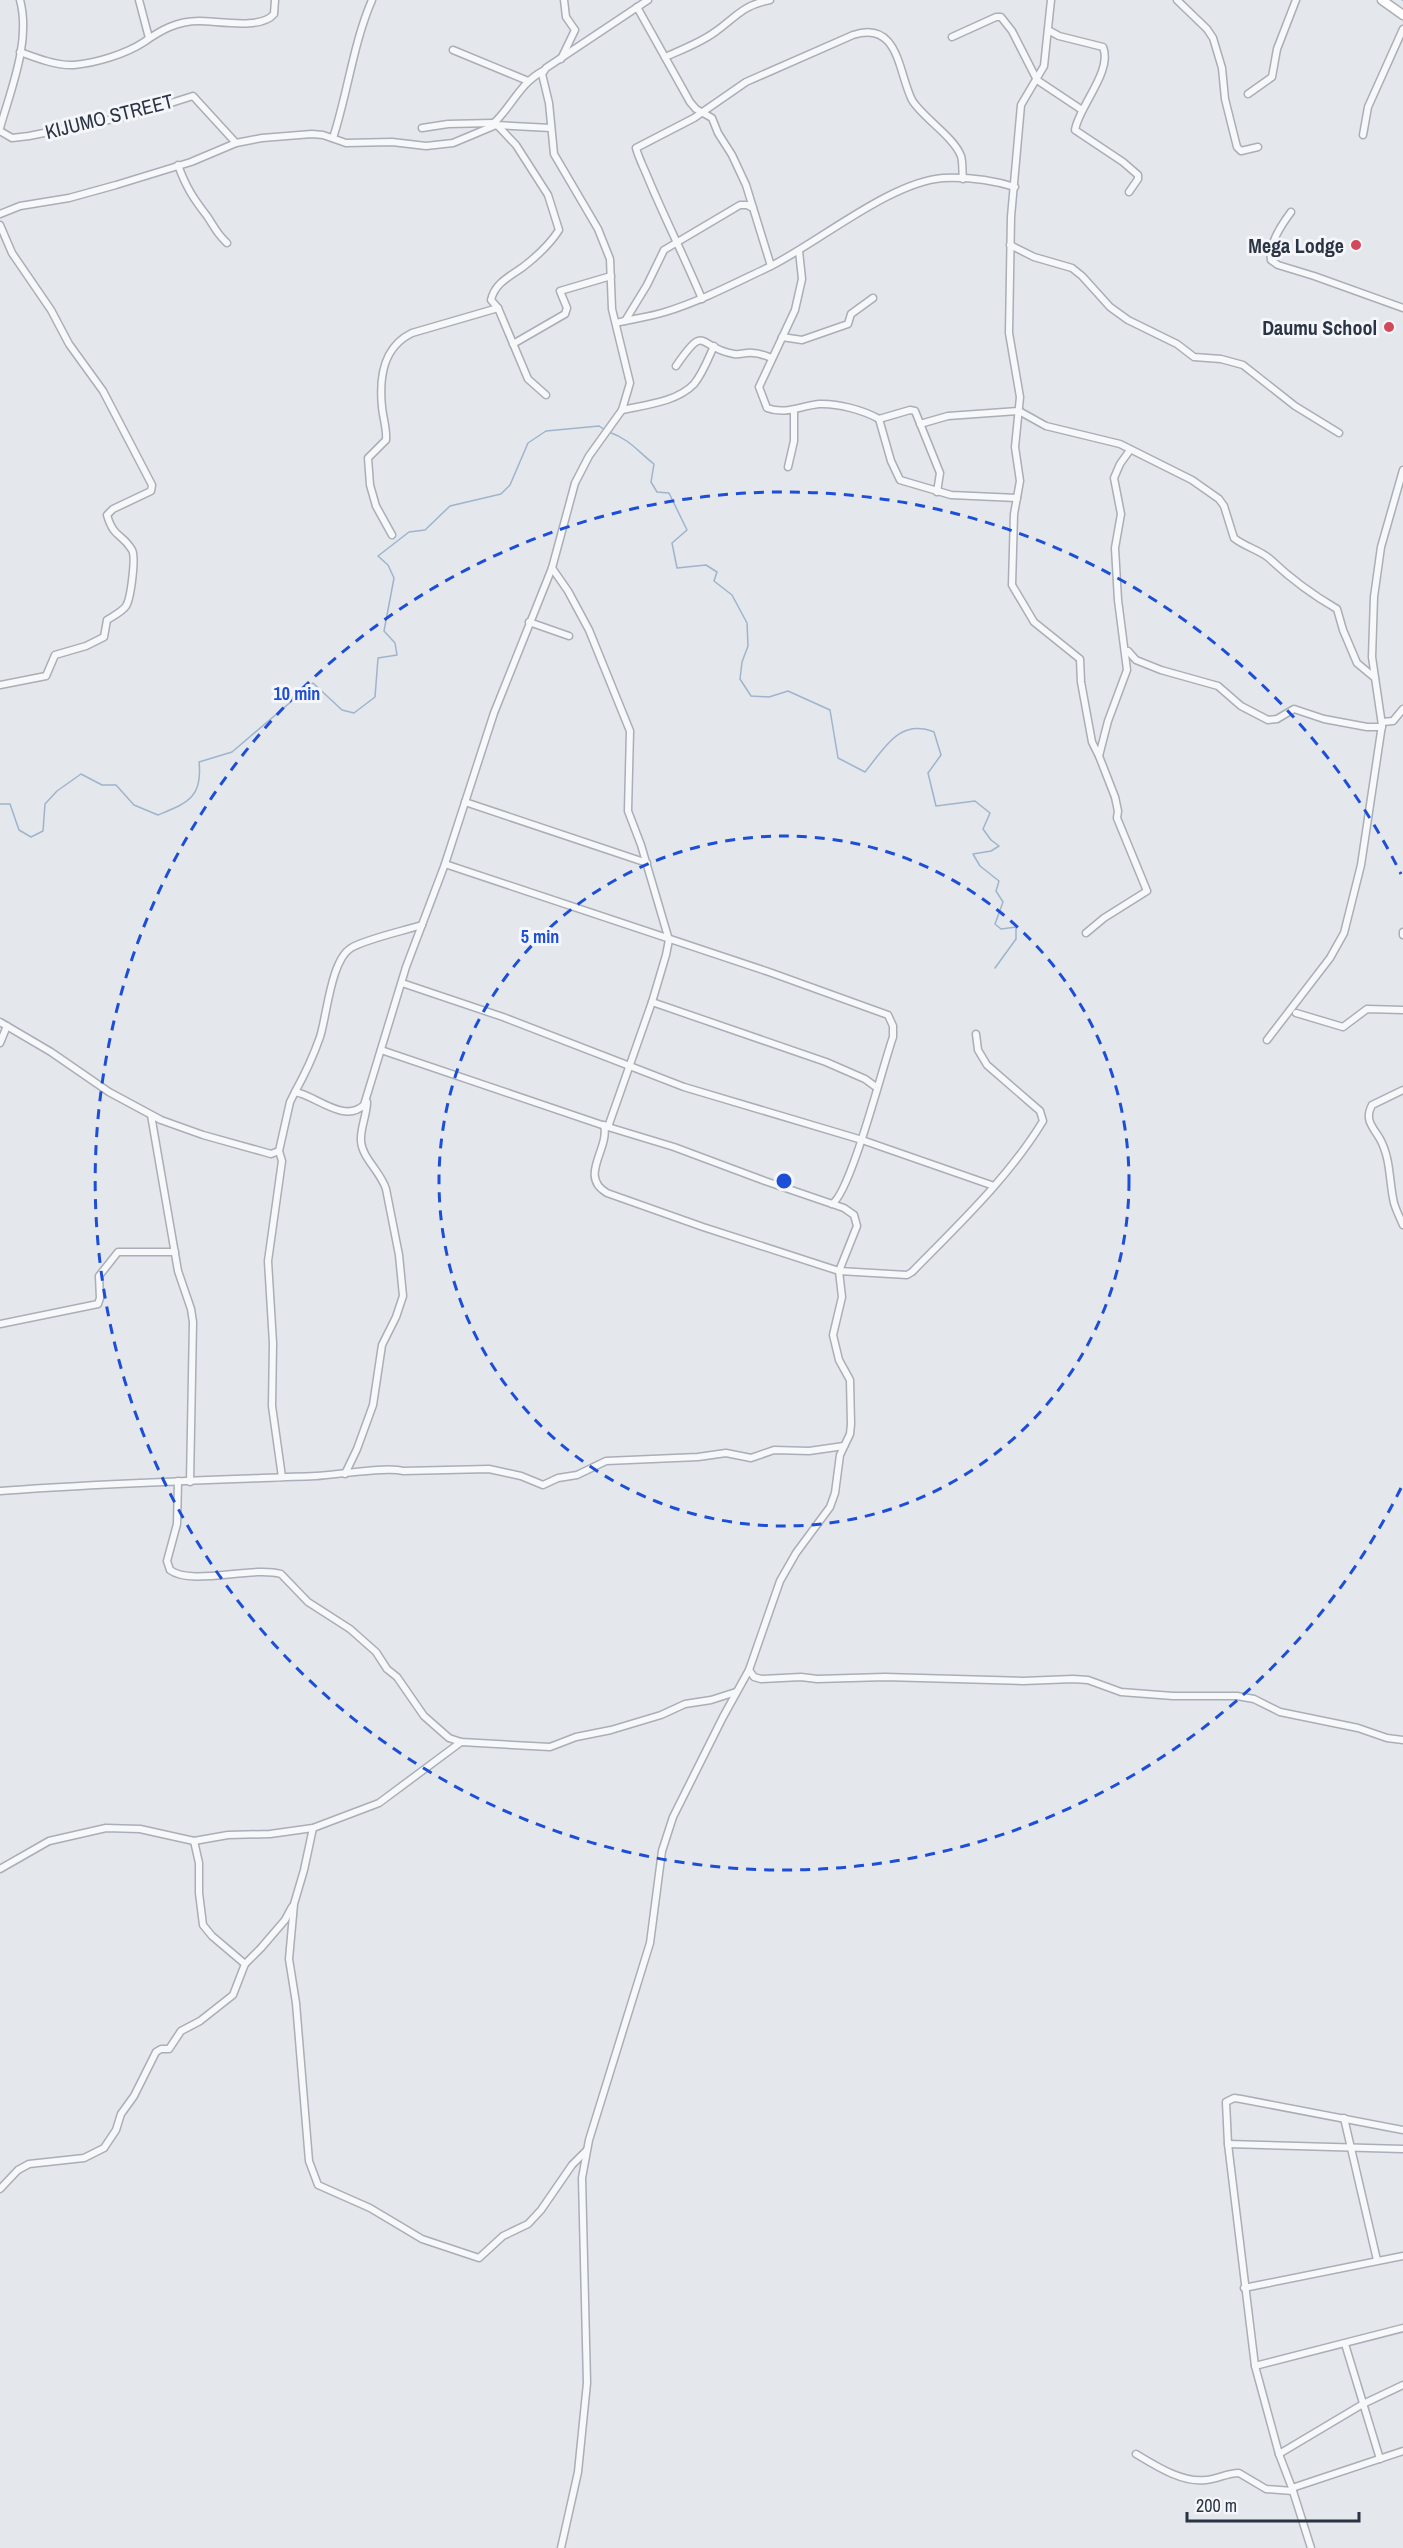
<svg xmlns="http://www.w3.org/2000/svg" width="1403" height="2548" font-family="'Archivo Narrow',sans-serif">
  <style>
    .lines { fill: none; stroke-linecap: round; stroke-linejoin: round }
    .stream { stroke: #9fb4cc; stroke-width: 1.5 }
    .minor-casing { stroke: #a9aeb7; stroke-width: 9 }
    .secondary-casing { stroke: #a9aeb7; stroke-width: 11 }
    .minor { stroke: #f7f8fa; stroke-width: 6 }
    .secondary { stroke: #fff; stroke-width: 8 }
    .ring { fill: none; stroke: #1d4ed8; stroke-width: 3; stroke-dasharray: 10 8 }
    .poi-dot { fill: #d1495b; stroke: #f4f6f9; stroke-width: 2 }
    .labels { text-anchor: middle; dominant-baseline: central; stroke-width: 6; stroke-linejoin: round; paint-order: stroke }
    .street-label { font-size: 20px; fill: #2b3445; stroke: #f4f6f9 }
    .poi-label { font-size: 20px; font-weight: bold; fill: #2b3445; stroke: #f4f6f9; text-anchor: end }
    .centre { fill: #1d4ed8; stroke: #f4f6f9; stroke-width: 3 }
    .ring-label { font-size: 18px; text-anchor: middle; font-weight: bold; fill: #1d4ed8; stroke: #f4f6f9; stroke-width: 6; stroke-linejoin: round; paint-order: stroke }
  </style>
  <rect width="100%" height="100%" fill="#e4e7ec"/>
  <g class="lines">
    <!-- stream -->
    <g class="stream">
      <path d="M1402,0h1"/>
      <path d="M609,432c22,8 28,19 45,32l-3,18 6,10 12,1 18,37 -15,13 5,25 29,-3 11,7 -3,9 18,14 15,28 1,23 -6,16 -2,17 11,17 18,1 19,-6 42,19 8,48 27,14c19,-23 34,-54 69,-40l7,23 -13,18 8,33 39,-5 15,12 -7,16 8,11 8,6 -8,5 -18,3 7,12 19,15 -3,10 7,11 -8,22 6,5 15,-2v12l-21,29"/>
      <path d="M0,804h10l9,26 12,7 12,-6 2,-27 12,-13 24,-17 21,11h14l18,20 24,10c29,-12 45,-17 41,-53l33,-10 81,-69 29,27 12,3 21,-16 3,-39 19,-3 -2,-12 -11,-12 10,-53 -6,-13 -10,-9 31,-24 16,-2 25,-24 51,-12 9,-9 18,-42 18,-12 53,-5 6,4"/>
    </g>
    <defs>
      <g id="minor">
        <path d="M139,0l10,38"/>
        <path d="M1051,0l-7,66 -23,39 -10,112 -2,116 11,64 -5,50 5,34 -6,33 -2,71 22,37 46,37 1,23 11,60 7,14"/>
        <path d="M1177,0l30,29 6,9 9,30 3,31 12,48 4,4 17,-4"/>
        <path d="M637,7l53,95 6,7 16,9 6,15 14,22 14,30 25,81"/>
        <path d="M1048,30l11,6 44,11c10,24 -24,59 -28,83l48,32 15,13v4l-9,13"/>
        <path d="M952,37l44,-20h5l11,14 25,49 45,30"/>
        <path d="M453,50l75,31"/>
        <path d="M20,52c16,6 37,14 54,13 22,-2 52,-11 70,-23 17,-12 33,-21 55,-21 19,0 62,9 75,-7l1,-14"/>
        <path d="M665,57c16,-7 35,-14 50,-25 21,-15 28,-27 55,-32"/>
        <path d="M561,59l14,-29 -9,-13 -2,-17"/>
        <path d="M1248,94l24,-17 5,-28 19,-49"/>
        <path d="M494,123c18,-17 26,-40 49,-52"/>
        <path d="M497,125l19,20 32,50 11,35c-9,14 -23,27 -36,37 -14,10 -28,16 -32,33l7,8 30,71 18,16"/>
        <path d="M0,128c11,-39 31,-87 20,-128"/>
        <path d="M422,128l26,-4 45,-1"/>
        <path d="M0,131l12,7 17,-2 104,-21 60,-19 43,47"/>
        <path d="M1363,135l5,-28 35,-78"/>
        <path d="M333,138c15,-46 20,-94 39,-138"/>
        <path d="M178,165c8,22 15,33 29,51 7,10 9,17 20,27"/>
        <path d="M1291,212c-9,12 -23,33 -20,48l7,5 36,11 89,32"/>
        <path d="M0,214l20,-8 49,-8 47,-13 75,-23 45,-19 26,-5 50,-4 11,1 23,8 46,-1 34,4 27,-3 43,-18 55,3"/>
        <path d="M0,225l12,28 39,57 18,34 34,47 49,94 -1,6 -38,18 -6,6c7,24 15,18 25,35 4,7 -1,48 -6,56 -4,6 -13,10 -19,14l-3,17 -18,9 -31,9 -9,21 -46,9"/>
        <path d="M1010,245l24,12 38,11 10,8 28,31 18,13 49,24 17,13 27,2 22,6 52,41 44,27"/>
        <path d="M799,251l3,28 -7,31 -36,77 8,21c19,7 33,-2 52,-4 18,-1 44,6 60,15l12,42 9,19 51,15 66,3"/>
        <path d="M702,299c-17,-41 -37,-80 -54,-121 -4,-10 -9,-19 -12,-30l58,-30 52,-36 107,-47c46,-15 45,37 59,65 10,17 42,37 49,56 2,6 1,16 2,23"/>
        <path d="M625,321l22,-36 17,-35 76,-45h7l6,3"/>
        <path d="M616,323c16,-4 33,-6 49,-11 36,-11 70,-29 104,-45 49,-24 121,-85 174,-89 23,-1 49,2 72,9"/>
        <path d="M782,337l20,3 46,-16 3,-10 22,-16"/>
        <path d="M513,344l52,-30 2,-6 -7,-17 51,-15"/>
        <path d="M676,366c31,-45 21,-18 58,-12 6,1 12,-2 19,-1 6,0 13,3 19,5"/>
        <path d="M622,410c23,-5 55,-8 72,-26 9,-11 14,-25 20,-38"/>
        <path d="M879,419l31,-9 5,1 25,62 -3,19"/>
        <path d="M920,424l28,-8 71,-5 27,15 74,18 72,36 27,19 5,7 10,32c11,9 26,12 36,21 22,21 41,35 67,50l6,21 14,33 18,15"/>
        <path d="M788,467l6,-26v-31"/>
        <path d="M392,535l-16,-29 -6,-21 -2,-27 18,-18c1,-11 -3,-22 -4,-33 -3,-30 1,-60 30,-74l86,-25"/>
        <path d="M552,568l16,23 21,39 41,101 -2,80 13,34 28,95 -3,15 -14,47 -44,125"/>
        <path d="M529,622l40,14"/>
        <path d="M1128,651l8,9 25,10 57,16 23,20 27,14 9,-1 17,-10 30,10 43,8h15"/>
        <path d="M1382,722l11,-1 10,-12"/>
        <path d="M465,802l182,61"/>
        <path d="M445,864l324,108 119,43 5,11v11c-10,28 -42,155 -61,167"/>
        <path d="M1403,932v3"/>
        <path d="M1086,933l18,-15 43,-27 -30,-73 1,-7 -3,-14 -16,-41 9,-35 19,-51 -9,-70 -3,-52 6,-34 -7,-36 6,-14 10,-14"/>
        <path d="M402,983l101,34 181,70 178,53 132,46"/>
        <path d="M652,1002l174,60 39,17 11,8"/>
        <path d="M1296,1013l47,14 24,-18 36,1"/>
        <path d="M0,1022l51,30 58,40 52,28 42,15 61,17 7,2 8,-3 11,-49 5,-10c20,3 49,32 69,13l42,-138 39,-103 49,-151 58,-145 23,-85 14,-27 33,-46 8,-27 -18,-74 -2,-50 -12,-30 -44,-75 -5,-51 -7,-29 4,-6 102,-68"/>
        <path d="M1267,1040l63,-82 14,-25 17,-68 21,-140 -10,-68 2,-60 7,-50 22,-77"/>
        <path d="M0,1043l7,-17"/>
        <path d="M381,1050l227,77 66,20 91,34 79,27 10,7 3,11 -18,45 3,26 -9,38 6,25 11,20 1,44 -1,10 -10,21 -5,38 -5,14 -34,46 -16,28 -31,89 -26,47 -50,100 -11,34 -12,92 -61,197 -7,38 5,205 -9,89 -17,76"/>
        <path d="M1403,1090l-31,15c-8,15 1,22 8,34 11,20 9,43 14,64 2,7 6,15 9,22"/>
        <path d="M295,1092c10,-18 18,-35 25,-55 7,-22 11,-77 31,-89 15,-9 52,-17 71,-23"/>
        <path d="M151,1115l27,156 13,38 2,13 -3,160"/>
        <path d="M604,1125c6,24 -26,51 3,68l96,34 136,44 68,4 5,-3c46,-47 97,-95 131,-151l-3,-10 -53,-46 -9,-15 -2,-16"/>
        <path d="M279,1151l3,10 -14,100 5,82 -1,63 10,71"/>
        <path d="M0,1324l98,-20 2,-6 -1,-22 19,-24h57"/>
        <path d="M345,1474l12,-25 16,-44 9,-60 14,-28 7,-21 -4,-41 -13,-66c-5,-17 -24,-31 -25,-48 -1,-13 6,-26 6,-39"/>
        <path d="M178,1481l-1,43 -10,37 3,9c21,16 82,-4 111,4l27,28 42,27 26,23 11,17 10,8 27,39 25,22 12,4 89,5 26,-10 35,-7 50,-15 24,-11 26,-4 25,-8"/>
        <path d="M0,1491c105,-8 211,-11 316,-15 21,-1 71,-10 87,-5l86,-2 32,7 22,9 15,-7 19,-3 29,-14 92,-4 28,-4 25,5 23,-8 35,1 35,-5"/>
        <path d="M749,1670l5,7 7,2 40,-2 16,2 68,-2 138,4 50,-2 15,1 33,12 52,4h64l17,3 26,13 78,16 29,10 16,2"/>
        <path d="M313,1828l-9,42 -10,34 -5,55 7,44 13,158 9,24 52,23 52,31 57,19 24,-22 25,-12 13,-14 31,-45 14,-14"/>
        <path d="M194,1841l5,22v30l4,32 9,11 33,28"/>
        <path d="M0,1869l49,-28 57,-13 34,1 54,12 34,-6 42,-1 43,-6 66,-25 82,-61"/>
        <path d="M1344,2118l33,142"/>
        <path d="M1228,2144l175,5"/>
        <path d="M0,2189l18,-19 11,-6 55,-6 20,-10 12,-18 5,-16 13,-18 22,-44 5,-3h8l12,-18 19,-10 33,-26 12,-31 16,-16 24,-28 7,-13"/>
        <path d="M1244,2288l159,-32"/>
        <path d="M1345,2344l35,115"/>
        <path d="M1255,2366l148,-38"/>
        <path d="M1136,2454c20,12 46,29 70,26 12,-1 21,-7 33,-7l27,16 27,2"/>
        <path d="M1279,2454l84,-50 40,-19"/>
        <path d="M1292,2488l111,-37"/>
        <path d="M1311,2548l-19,-60 -13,-34 -24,-88 -27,-222 -2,-42 8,-4 7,1 162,31"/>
      </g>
      <path id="secondary" d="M1382,0l21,15"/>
    </defs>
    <!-- minor casing -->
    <use href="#minor" class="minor-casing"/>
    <!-- secondary casing -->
    <use href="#secondary" class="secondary-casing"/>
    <!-- minor -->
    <use href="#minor" class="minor"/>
    <!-- secondary -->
    <use href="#secondary" class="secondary"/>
  </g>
  <!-- distance rings -->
  <g class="ring">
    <circle cx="784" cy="1181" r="345"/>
    <path d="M1401 1488A689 689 0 1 1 1401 874"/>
  </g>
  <!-- markers -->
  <g class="poi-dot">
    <circle cx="1356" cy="245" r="6"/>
    <circle cx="1389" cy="327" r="6"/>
  </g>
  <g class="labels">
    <!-- street labels -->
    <g class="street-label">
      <text transform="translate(109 116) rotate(-14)">KIJUMO STREET</text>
    </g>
    <!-- poi labels -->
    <g class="poi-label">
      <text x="1344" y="245">Mega Lodge</text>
      <text x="1377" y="327">Daumu School</text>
    </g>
  </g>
  <circle cx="784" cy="1181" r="9" class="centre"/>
  <g class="ring-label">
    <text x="297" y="700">10 min</text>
    <text x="540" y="943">5 min</text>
  </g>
  <!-- scale -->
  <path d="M1187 2512v9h172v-9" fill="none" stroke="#2b3445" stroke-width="3"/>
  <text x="1196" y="2512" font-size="18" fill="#2b3445" stroke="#f4f6f9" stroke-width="4.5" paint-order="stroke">200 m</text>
</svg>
